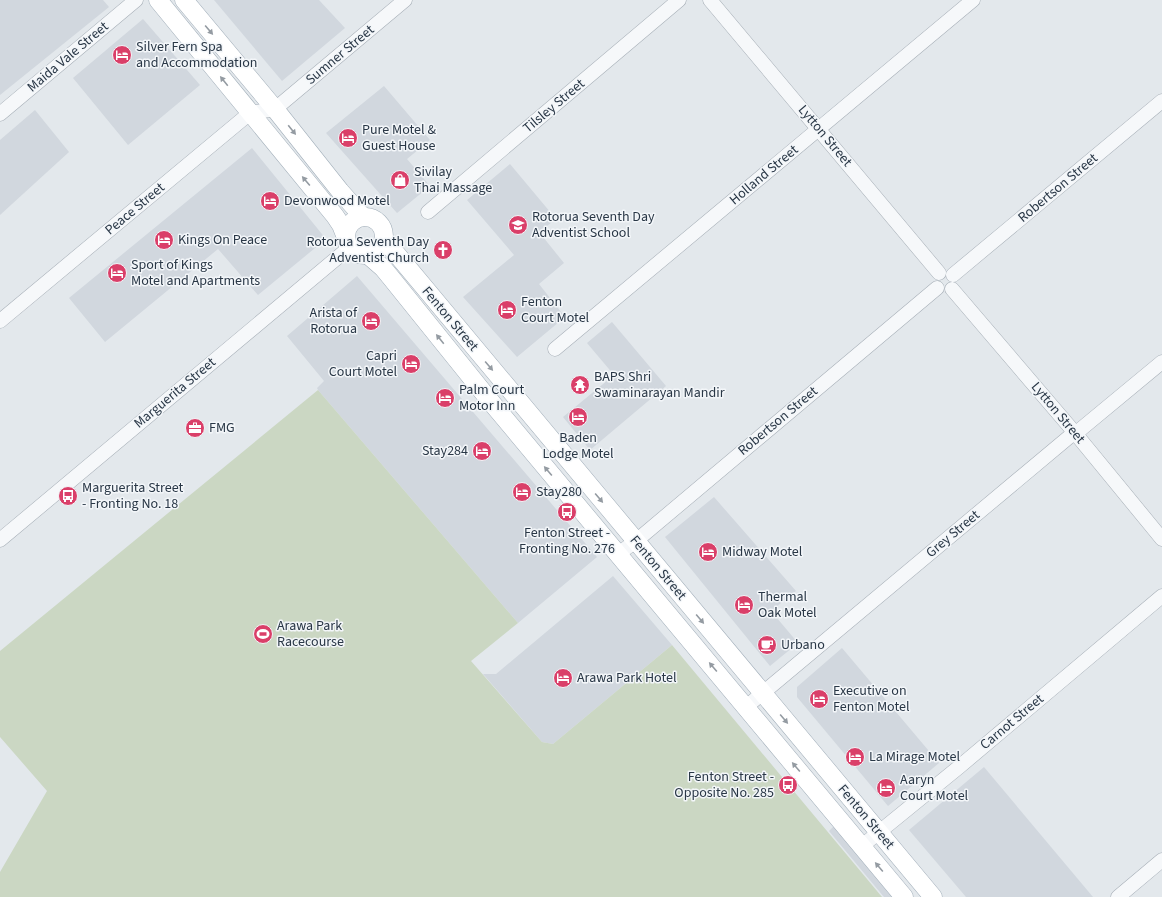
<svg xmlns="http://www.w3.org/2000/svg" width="1162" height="897" font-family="'Source Sans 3',sans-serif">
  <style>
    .built { fill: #d1d7de }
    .green { fill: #cbd7c3 }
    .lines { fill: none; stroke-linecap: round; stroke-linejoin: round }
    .minor-casing { stroke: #a7afb7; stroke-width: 15 }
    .major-casing { stroke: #a1aeb9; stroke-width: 19 }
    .minor { stroke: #f6f8fa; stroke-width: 14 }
    .major { stroke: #fff; stroke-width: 18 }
    .oneway { fill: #949ba2 }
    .labels { text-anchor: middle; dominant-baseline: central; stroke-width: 3; stroke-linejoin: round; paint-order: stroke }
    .poi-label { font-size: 14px; fill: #293746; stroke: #f3f6f9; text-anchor: start }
    .street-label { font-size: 14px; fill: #293746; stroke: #f3f6f9 }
  </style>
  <rect width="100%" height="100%" fill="#e3e8ec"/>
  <!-- built -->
  <g class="built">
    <path d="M0,0h103l6,7 -109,88z"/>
    <path d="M214,0h105l26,28 -63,53z"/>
    <path d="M143,19l57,66 -72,60 -55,-67z"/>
    <path d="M384,86l46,54 -23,19 23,27 -33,27 -71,-80z"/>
    <path d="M35,110l34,42 -69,63v-75z"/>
    <path d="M252,148l74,91 -68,56 -40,-46 -113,93 -36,-44z"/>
    <path d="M510,164l46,55 -17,13 25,31 -25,21 26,33 -48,40 -54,-60 51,-42 -47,-55z"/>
    <path d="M357,276l240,281 -79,66 -200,-233 -1,-2 7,-7 -37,-45z"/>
    <path d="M612,322l54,64 -76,64 -27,-33 51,-42 -27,-32z"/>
    <path d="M714,497l82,94 -25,20 27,32 -28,23 -105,-129z"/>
    <path d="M613,576l59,69 -119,99 -11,-2 -59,-68h13z"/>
    <path d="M842,648l97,115 -51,43 -91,-109v-10z"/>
    <path d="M984,767l109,130h-127l-57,-67z"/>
    <path d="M834,826l59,71h-9l-55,-66z"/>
  </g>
  <!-- green -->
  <path class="green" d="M318,390l200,233 -47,38 71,81 11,2 119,-99 210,252h-882v-25l47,-81 -47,-54v-86z"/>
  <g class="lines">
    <defs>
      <g id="minor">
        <path d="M710,0l229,273"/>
        <path d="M0,114l136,-114"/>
        <path d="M428,212l251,-212"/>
        <path d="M953,275l209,-174"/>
        <path d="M952,289l123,144 87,106"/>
        <path d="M0,321l250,-208 25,-4 130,-109"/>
        <path d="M555,349l418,-349"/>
        <path d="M0,540l350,-293"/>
        <path d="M618,554l18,-13 301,-253"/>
        <path d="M746,707l323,-270 12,-8 81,-67"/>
        <path d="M862,846l97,-79 203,-171"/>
        <path d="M1118,897l44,-37"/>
      </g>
      <g id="major">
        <path d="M158,0l177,216 6,9 4,10"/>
        <path d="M184,0l91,109 65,82 23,26"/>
        <circle cx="365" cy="236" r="19"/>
        <path d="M384,239l549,658"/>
        <path d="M368,255l15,13 9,11 99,123 413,495"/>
      </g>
    </defs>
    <!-- minor casing -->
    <use href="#minor" class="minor-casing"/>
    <!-- major casing -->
    <use href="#major" class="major-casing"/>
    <!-- minor -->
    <use href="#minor" class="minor"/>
    <!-- major -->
    <use href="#major" class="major"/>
  </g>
  <!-- one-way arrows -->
  <defs><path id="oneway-solid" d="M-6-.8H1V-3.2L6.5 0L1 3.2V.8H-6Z"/></defs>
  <g class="oneway">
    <use href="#oneway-solid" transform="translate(209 30) rotate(50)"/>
    <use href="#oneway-solid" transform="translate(224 81) rotate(-129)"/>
    <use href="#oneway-solid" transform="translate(292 130) rotate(51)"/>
    <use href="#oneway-solid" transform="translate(306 181) rotate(-130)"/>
    <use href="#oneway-solid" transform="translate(440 339) rotate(-129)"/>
    <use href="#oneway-solid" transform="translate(489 366) rotate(50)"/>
    <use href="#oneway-solid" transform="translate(548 471) rotate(-130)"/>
    <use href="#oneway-solid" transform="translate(599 498) rotate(50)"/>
    <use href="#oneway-solid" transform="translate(700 619) rotate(50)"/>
    <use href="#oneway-solid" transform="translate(713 667) rotate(-130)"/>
    <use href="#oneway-solid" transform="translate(784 719) rotate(50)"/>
    <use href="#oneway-solid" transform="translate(796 767) rotate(-130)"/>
    <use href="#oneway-solid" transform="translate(879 867) rotate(-130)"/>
  </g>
  <!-- icons -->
  <defs>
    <symbol id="hotel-disc" viewBox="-11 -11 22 22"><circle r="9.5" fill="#da3f69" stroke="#f3f6f9"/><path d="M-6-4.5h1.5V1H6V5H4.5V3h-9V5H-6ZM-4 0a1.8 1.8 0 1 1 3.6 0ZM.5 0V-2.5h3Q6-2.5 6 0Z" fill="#fff"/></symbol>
    <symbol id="shop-disc" viewBox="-11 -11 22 22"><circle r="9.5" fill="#da3f69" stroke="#f3f6f9"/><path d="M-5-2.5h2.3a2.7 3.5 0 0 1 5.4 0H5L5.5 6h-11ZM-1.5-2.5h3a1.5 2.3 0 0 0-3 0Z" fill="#fff"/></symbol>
    <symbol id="school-disc" viewBox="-11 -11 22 22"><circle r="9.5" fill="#da3f69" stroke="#f3f6f9"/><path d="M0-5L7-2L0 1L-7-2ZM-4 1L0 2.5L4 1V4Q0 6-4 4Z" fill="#fff"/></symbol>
    <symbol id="church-disc" viewBox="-11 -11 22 22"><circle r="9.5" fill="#da3f69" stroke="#f3f6f9"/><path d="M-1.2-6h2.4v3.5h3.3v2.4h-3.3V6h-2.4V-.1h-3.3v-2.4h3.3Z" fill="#fff"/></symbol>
    <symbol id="temple-disc" viewBox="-11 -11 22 22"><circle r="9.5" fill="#da3f69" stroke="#f3f6f9"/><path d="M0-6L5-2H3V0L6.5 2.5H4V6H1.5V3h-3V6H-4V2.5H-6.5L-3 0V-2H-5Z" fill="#fff"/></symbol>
    <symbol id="office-disc" viewBox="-11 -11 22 22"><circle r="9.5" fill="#da3f69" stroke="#f3f6f9"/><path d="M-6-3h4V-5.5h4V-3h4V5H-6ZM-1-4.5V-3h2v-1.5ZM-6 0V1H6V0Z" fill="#fff"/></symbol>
    <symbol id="bus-disc" viewBox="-11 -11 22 22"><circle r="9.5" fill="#da3f69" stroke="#f3f6f9"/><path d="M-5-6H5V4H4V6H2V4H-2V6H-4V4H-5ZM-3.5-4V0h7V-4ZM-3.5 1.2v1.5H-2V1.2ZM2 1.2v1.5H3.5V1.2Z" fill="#fff"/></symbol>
    <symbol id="stadium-disc" viewBox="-11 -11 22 22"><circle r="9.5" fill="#da3f69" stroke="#f3f6f9"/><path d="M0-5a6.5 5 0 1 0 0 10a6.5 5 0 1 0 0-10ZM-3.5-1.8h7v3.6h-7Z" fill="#fff"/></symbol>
    <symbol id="cafe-disc" viewBox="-11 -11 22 22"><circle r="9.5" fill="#da3f69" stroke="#f3f6f9"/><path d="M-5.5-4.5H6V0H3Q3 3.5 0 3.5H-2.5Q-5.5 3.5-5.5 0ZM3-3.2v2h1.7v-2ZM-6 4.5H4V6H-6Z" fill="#fff"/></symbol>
  </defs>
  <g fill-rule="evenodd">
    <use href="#hotel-disc" x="111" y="44" width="22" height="22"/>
    <use href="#hotel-disc" x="337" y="127" width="22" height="22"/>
    <use href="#shop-disc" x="389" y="169" width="22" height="22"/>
    <use href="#hotel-disc" x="259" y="190" width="22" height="22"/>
    <use href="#school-disc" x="507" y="214" width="22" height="22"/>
    <use href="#hotel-disc" x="153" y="229" width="22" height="22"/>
    <use href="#church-disc" x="432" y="239" width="22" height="22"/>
    <use href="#hotel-disc" x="106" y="262" width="22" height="22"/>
    <use href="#hotel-disc" x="496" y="299" width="22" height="22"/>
    <use href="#hotel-disc" x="360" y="310" width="22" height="22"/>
    <use href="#hotel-disc" x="400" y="353" width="22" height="22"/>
    <use href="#temple-disc" x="569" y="374" width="22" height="22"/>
    <use href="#hotel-disc" x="434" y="387" width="22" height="22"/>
    <use href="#hotel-disc" x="567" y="406" width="22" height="22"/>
    <use href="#office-disc" x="184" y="417" width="22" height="22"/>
    <use href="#hotel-disc" x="471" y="440" width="22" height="22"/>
    <use href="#hotel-disc" x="511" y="481" width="22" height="22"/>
    <use href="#bus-disc" x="57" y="485" width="22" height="22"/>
    <use href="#bus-disc" x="556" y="501" width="22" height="22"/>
    <use href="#hotel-disc" x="697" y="541" width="22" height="22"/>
    <use href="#hotel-disc" x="733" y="594" width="22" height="22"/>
    <use href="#stadium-disc" x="252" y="623" width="22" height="22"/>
    <use href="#cafe-disc" x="756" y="634" width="22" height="22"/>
    <use href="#hotel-disc" x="552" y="667" width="22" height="22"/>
    <use href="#hotel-disc" x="808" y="688" width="22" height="22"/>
    <use href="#hotel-disc" x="844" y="746" width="22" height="22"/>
    <use href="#bus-disc" x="777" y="774" width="22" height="22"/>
    <use href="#hotel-disc" x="875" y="777" width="22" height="22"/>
  </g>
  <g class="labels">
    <!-- poi labels -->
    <g class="poi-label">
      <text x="136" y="47">Silver Fern Spa<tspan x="136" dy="16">and Accommodation</tspan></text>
      <text x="362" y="130">Pure Motel &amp;<tspan x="362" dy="16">Guest House</tspan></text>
      <text x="414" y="172">Sivilay<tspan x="414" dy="16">Thai Massage</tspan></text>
      <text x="284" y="201">Devonwood Motel</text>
      <text x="532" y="217">Rotorua Seventh Day<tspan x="532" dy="16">Adventist School</tspan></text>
      <text x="178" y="240">Kings On Peace</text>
      <text x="429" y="242" text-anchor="end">Rotorua Seventh Day<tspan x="429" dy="16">Adventist Church</tspan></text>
      <text x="131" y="265">Sport of Kings<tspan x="131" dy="16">Motel and Apartments</tspan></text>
      <text x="521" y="302">Fenton<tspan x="521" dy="16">Court Motel</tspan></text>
      <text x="357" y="313" text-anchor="end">Arista of<tspan x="357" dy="16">Rotorua</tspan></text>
      <text x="397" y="356" text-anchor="end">Capri<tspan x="397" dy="16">Court Motel</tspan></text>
      <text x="594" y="377">BAPS Shri<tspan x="594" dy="16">Swaminarayan Mandir</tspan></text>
      <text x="459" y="390">Palm Court<tspan x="459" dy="16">Motor Inn</tspan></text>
      <text x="209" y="428">FMG</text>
      <text x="578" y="438" text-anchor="middle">Baden<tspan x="578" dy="16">Lodge Motel</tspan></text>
      <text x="468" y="451" text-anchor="end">Stay284</text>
      <text x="82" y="488">Marguerita Street<tspan x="82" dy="16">- Fronting No. 18</tspan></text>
      <text x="536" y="492">Stay280</text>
      <text x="567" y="533" text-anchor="middle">Fenton Street -<tspan x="567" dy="16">Fronting No. 276</tspan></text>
      <text x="722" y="552">Midway Motel</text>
      <text x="758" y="597">Thermal<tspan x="758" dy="16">Oak Motel</tspan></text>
      <text x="277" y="626">Arawa Park<tspan x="277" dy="16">Racecourse</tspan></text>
      <text x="781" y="645">Urbano</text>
      <text x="577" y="678">Arawa Park Hotel</text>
      <text x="833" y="691">Executive on<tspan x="833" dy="16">Fenton Motel</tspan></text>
      <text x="869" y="757">La Mirage Motel</text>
      <text x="774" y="777" text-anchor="end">Fenton Street -<tspan x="774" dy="16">Opposite No. 285</tspan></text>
      <text x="900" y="780">Aaryn<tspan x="900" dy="16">Court Motel</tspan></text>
    </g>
    <!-- street labels -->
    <g class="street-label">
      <text transform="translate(340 55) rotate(-40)">Sumner Street</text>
      <text transform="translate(68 57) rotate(-40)">Maida Vale Street</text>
      <text transform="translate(554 106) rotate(-40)">Tilsley Street</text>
      <text transform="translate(825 136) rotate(50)">Lytton Street</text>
      <text transform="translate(764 175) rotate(-40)">Holland Street</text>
      <text transform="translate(1058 188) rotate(-40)">Robertson Street</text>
      <text transform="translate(135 209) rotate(-40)">Peace Street</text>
      <text transform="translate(450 319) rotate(50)">Fenton Street</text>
      <text transform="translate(175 393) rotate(-40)">Marguerita Street</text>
      <text transform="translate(1058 413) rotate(50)">Lytton Street</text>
      <text transform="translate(778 421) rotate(-40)">Robertson Street</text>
      <text transform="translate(953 534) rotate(-40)">Grey Street</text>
      <text transform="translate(658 568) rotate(50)">Fenton Street</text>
      <text transform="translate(1012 722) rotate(-40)">Carnot Street</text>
      <text transform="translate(866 817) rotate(50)">Fenton Street</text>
    </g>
  </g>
</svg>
